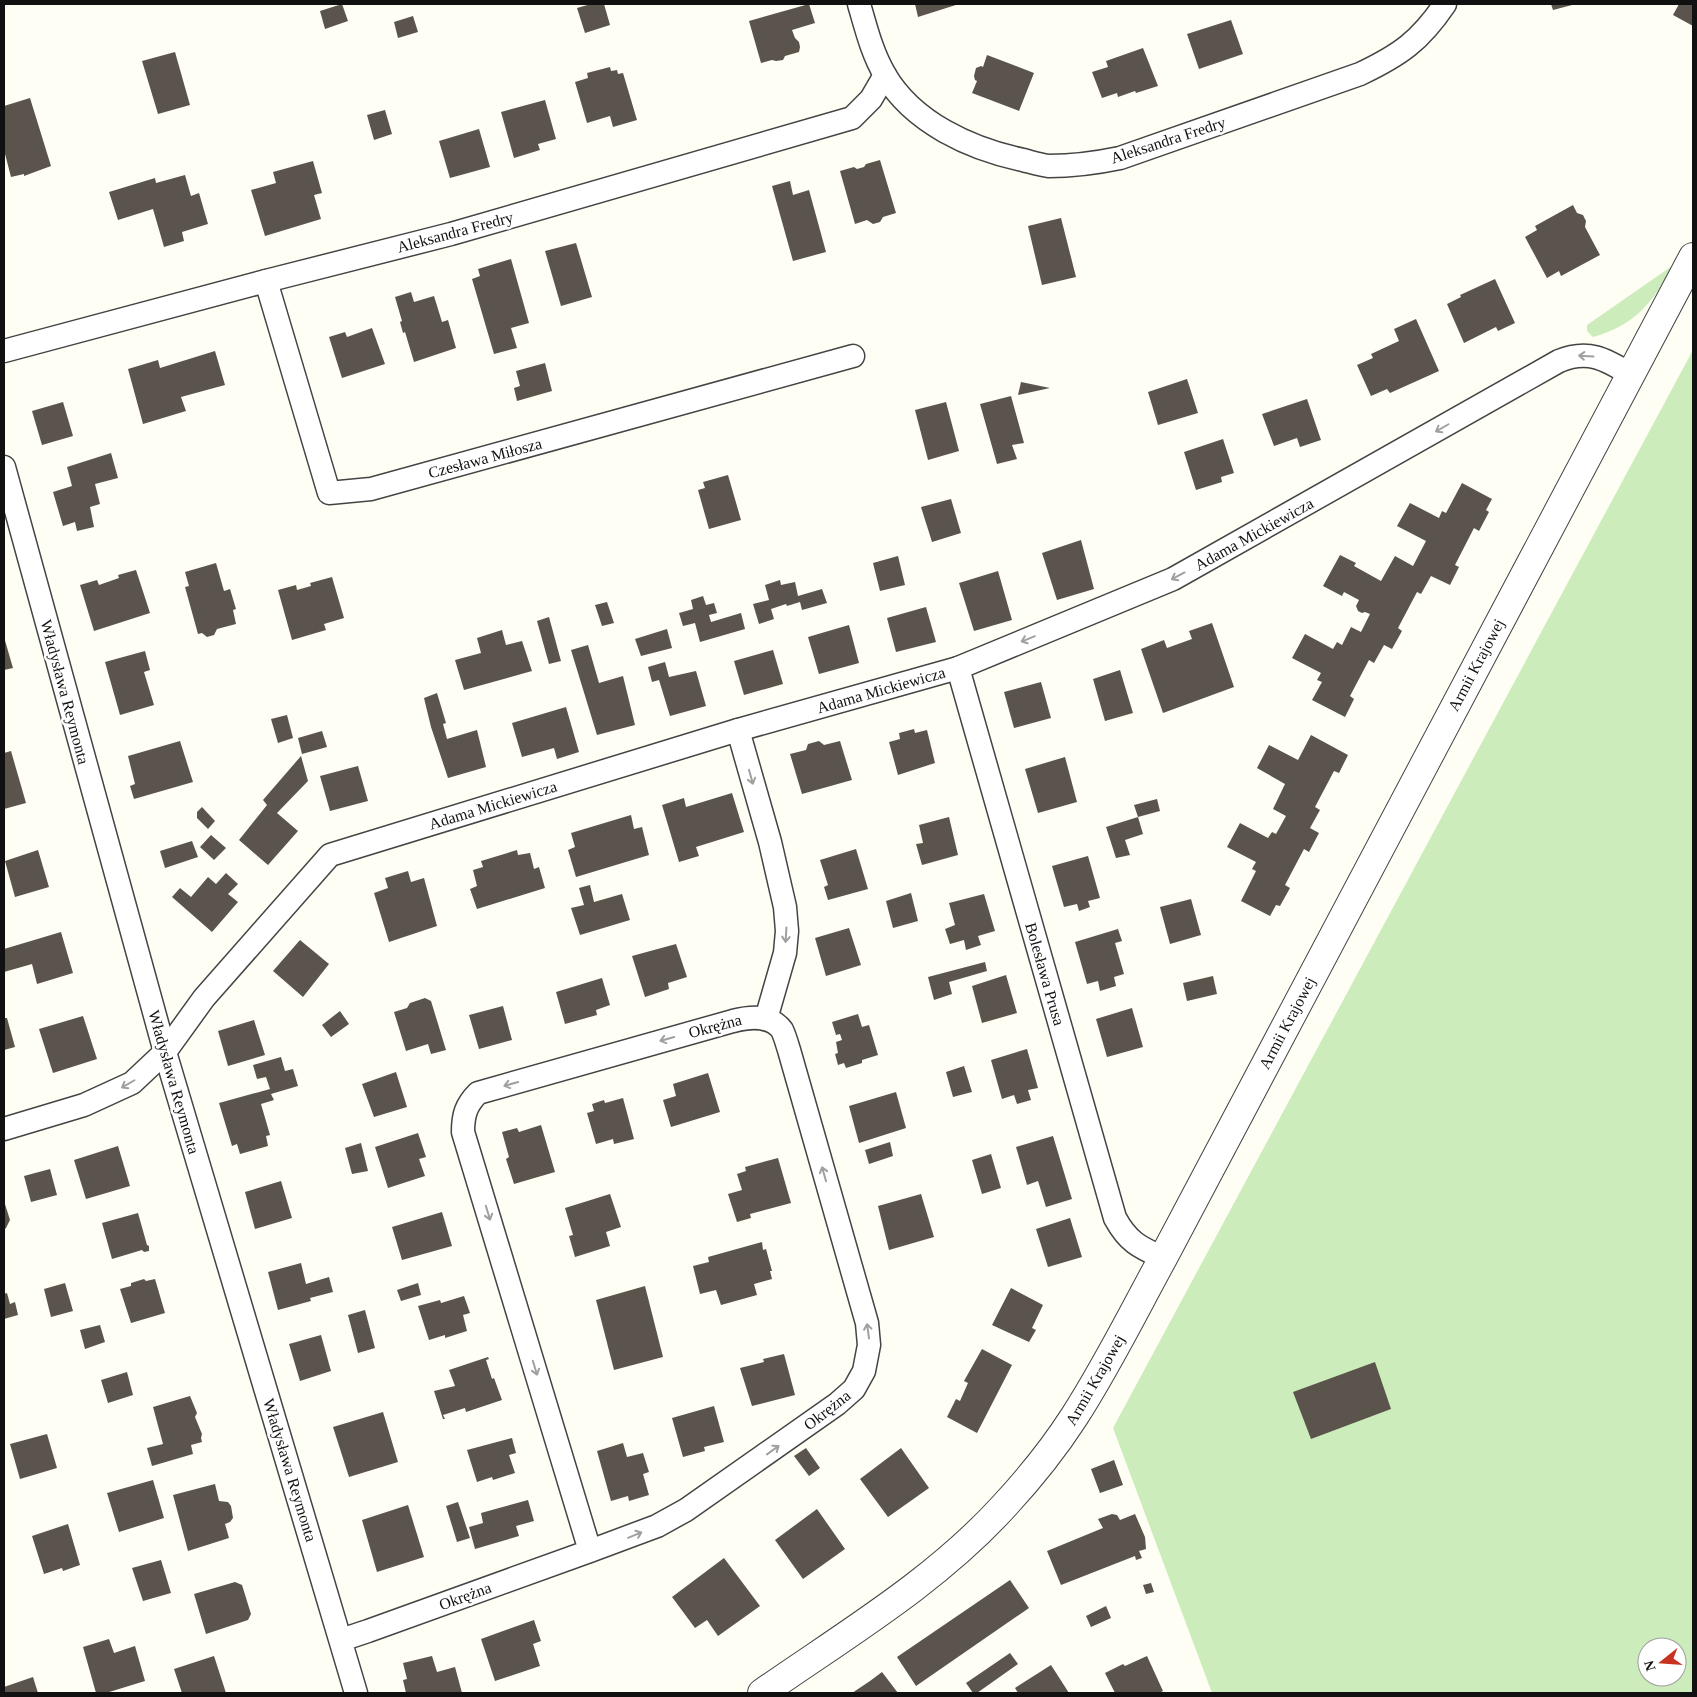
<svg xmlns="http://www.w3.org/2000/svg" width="1697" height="1697" font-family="Georgia,serif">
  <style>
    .green { fill: #cdecbb; fill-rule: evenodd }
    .building { fill: #5a544c }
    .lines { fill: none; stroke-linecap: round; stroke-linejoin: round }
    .minor-casing { stroke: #444; stroke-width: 25 }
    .tertiary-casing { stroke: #444; stroke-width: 30 }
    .minor { stroke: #fff; stroke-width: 22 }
    .tertiary { stroke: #fff; stroke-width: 28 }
    .oneway { stroke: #a0a0a0 }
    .labels { text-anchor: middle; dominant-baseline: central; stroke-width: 5; stroke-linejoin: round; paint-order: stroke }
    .street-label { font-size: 16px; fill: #111; stroke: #fff }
  </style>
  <rect width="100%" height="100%" fill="#fffef4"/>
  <!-- green -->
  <g class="green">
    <path d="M1672,266c-19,37 -37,59 -79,71l-6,-6v-6z"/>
    <path d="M1693,350v1343h-481l-99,-265zM1647,1647h30v30h-30z"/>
  </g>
  <!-- building -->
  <g class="building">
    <path d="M342,4l6,17 -23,8 -5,-18z"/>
    <path d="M591,4h13l6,21 -25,8 -8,-25z"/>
    <path d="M809,4l6,19 -23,7 3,8 4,4 1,5 -1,5 -14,4 -2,4 -7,1 -4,-1 -11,3 -12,-42z"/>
    <path d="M915,4h44l-41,13z"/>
    <path d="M1551,4h25l-23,6z"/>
    <path d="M1679,4h14v22l-20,-11z"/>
    <path d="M413,16l5,16 -20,6 -4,-16z"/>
    <path d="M1231,20l12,34 -44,15 -12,-35z"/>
    <path d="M1143,48l15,38 -22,7 -1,-2 -17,6 -1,-4 -15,5 -10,-26 16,-5 -2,-6z"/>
    <path d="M175,52l15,53 -32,9 -16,-53z"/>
    <path d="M987,55l47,18 -15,38 -47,-18 5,-12 -2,-1 -1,-4 2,-8 5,-2 2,1z"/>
    <path d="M610,67l1,4 6,-1 1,4 5,-1 14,47 -24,7 -3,-11 -23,7 -12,-41 13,-4 -1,-5z"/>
    <path d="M30,98l21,68 -27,10v-2l-13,3 -7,-27v-44z"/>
    <path d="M545,100l11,39 -18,5 2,6 -26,8 -13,-46z"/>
    <path d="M385,110l7,24 -18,6 -7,-25z"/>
    <path d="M479,129l11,38 -40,11 -11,-37z"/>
    <path d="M880,160l16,53 -13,4 -3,5 -7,2 -6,-4 -12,4 -15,-53 14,-4 3,2 7,-2 2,-3z"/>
    <path d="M313,161l9,32 -8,2 7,24 -56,17 -14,-46 25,-7 -3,-11z"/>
    <path d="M185,175l6,21 8,-3 9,31 -26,8 2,9 -20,6 -11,-38 -35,11 -9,-28 46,-14 1,5z"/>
    <path d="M790,181l3,14 16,-5 17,62 -33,9 -21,-75z"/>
    <path d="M1573,205l4,8 6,2 3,6 -1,6 15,28 -39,21 -2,-5 -12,7 -22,-41 12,-7 -2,-4z"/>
    <path d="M1061,218l15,59 -34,8 -14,-59z"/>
    <path d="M576,243l16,54 -31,9 -16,-55z"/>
    <path d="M511,259l18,64 -18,5 6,20 -23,6 -22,-75 8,-3 -2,-7z"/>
    <path d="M1495,279l20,44 -17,8 -2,-4 -32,16 -17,-39 14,-7 -1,-2z"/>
    <path d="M411,292l3,10 20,-6 8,26 6,-2 8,28 -42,14 -9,-30 -2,1 -3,-11 2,-1 -7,-24z"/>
    <path d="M1416,319l23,52 -49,22 -3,-4 -16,7 -14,-31 16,-7 -2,-4 28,-13 -5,-12z"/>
    <path d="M372,328l13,36 -43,14 -13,-41 16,-5 2,5z"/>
    <path d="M215,351l10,34 -44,12 5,14 -43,13 -15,-55 30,-9 2,8z"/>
    <path d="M545,363l7,28 -35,10 -3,-13 6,-2 -4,-15z"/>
    <path d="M1187,379l11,34 -40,12 -10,-33z"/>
    <path d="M1021,382l29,6 -32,7z"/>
    <path d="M1011,396l13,47 -12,2 5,14 -20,5 -17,-60z"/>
    <path d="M1307,399l14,41 -21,7 -3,-9 -23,8 -12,-32z"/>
    <path d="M63,402l10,34 -31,9 -10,-34z"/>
    <path d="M946,402l13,49 -31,9 -13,-50z"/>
    <path d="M1223,439l11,34 -13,4 1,5 -26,8 -12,-38z"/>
    <path d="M111,453l7,25 -23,6 5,20 -10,3 4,20 -17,4 -2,-9 -12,4 -10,-34 19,-6 -5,-19z"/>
    <path d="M728,475l13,45 -32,9 -11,-39 7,-2 -2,-6z"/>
    <path d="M1462,483l30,16 -6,11 3,2 -10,19 -5,-3 -19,37 4,2 -9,18 -19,-9 -10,18 -4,-2 -19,36 4,3 -10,18 -8,-4 -10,18 -5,-3 -19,36 4,3 -9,18 -33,-17 10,-18 -5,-2 4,-7 -29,-15 13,-24 28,15 4,-7 5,3 9,-18 10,5 9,-18 -5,-2 -3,1 -4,-2 -2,-5 3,-6 -15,-8 -2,4 -19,-10 17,-31 16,8 -2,3 27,15 14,-25 18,10 13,-25 -29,-15 13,-23 29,15 3,-7 4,2z"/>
    <path d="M951,499l10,34 -29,9 -11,-35z"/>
    <path d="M1081,540l13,49 -37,11 -15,-47z"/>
    <path d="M898,556l7,29 -25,6 -7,-28z"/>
    <path d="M216,563l8,28 6,-2 6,20 -3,1 3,14 -19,5 -3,6 -7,2 -5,-4 -4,1 -13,-47 4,-1 -4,-14z"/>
    <path d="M136,570l14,43 -56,18 -14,-46 17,-5 2,5 20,-7 -1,-3z"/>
    <path d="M998,571l14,49 -38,11 -15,-48z"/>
    <path d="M332,577l12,41 -20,6 2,6 -34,10 -14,-50 18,-5 1,5 14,-4 -1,-3z"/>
    <path d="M780,580l1,5 14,-3 3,14 24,-7 5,14 -25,7 -2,-8 -13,4 -1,-2 -15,5 3,10 -15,5 -6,-20 16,-4 -4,-15z"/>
    <path d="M703,596l3,9 8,-2 3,10 -8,2 2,7 30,-9 4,16 -45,13 -5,-19 -12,3 -4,-13 14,-4 -2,-9z"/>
    <path d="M607,602l7,21 -12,3 -7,-21z"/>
    <path d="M926,607l10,35 -40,10 -9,-34z"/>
    <path d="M549,617l12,44 -12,3 -12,-43z"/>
    <path d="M1212,623l22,64 -71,26 -22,-64 23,-9 3,8 25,-9 -3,-8z"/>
    <path d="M849,625l10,38 -40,11 -11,-37z"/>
    <path d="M667,629l5,19 -31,8 -6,-17z"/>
    <path d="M502,630l4,15 16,-4 10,30 -68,19 -9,-30 26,-7 -4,-15z"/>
    <path d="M4,637l9,31 -9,2z"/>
    <path d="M588,645l11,38 24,-7 12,49 -38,10 -26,-85z"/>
    <path d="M773,650l10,34 -39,11 -10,-34z"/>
    <path d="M145,651l5,19 -6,2 10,33 -34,10 -15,-53z"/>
    <path d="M665,662l4,15 27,-6 10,35 -36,10 -11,-36 -7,2 -4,-15z"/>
    <path d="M1120,670l13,43 -28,8 -12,-42z"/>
    <path d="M1041,682l10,36 -37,10 -10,-36z"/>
    <path d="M437,693l9,30 -3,1 4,15 30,-9 9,37 -38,11 -17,-51 -7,-29z"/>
    <path d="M566,707l13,45 -22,7 -3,-11 -32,9 -10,-34z"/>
    <path d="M287,715l6,23 -15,5 -7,-24z"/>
    <path d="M914,729l1,4 12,-3 8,33 -37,12 -9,-33 11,-3 -1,-6z"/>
    <path d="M322,731l5,16 -25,7 -4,-16z"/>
    <path d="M1311,735l37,20 -9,18 -5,-2 -19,36 5,3 -10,18 9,5 -10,19 -5,-3 -19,36 5,3 -10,18 -4,-1 -6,11 -29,-15 15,-30 -4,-2 4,-7 -29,-15 13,-24 28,15 4,-6 4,2 10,-18 -13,-7 12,-25 -28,-16 12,-23 29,15z"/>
    <path d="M180,741l13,41 -59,17 -4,-13 5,-2 -7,-28z"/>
    <path d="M819,741l5,4 16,-4 12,39 -50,14 -12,-40 16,-4 2,-6z"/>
    <path d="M11,751l15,52 -22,6v-56z"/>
    <path d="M301,756l7,25 -31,32 21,18 -30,34 -29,-25 28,-35 -4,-5z"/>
    <path d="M1065,757l12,45 -39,11 -13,-44z"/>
    <path d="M358,766l10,35 -38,10 -10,-35z"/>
    <path d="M732,793l12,39 -48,15 3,9 -20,6 -17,-57 22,-7 2,9z"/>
    <path d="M1157,799l3,12 -22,6 -4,-12z"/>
    <path d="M202,807l13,14 -7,8 -11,-11v-6z"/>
    <path d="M631,815l3,14 8,-2 7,28 -73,22 -8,-27 7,-3 -4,-14z"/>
    <path d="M949,817l9,38 -36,10 -6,-21 7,-1 -4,-18z"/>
    <path d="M1138,817l5,17 -18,6 5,15 -14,3 -10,-31z"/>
    <path d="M211,835l15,13 -12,12 -14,-13z"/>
    <path d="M192,841l6,16 -33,11 -5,-17z"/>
    <path d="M856,849l12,40 -40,11 -4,-13 4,-2 -8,-25z"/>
    <path d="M38,850l11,37 -34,10 -10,-36z"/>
    <path d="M517,850l1,5 12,-2 4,16 5,-2 6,21 -68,21 -7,-20 7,-3 -4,-16 10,-3 -2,-6z"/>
    <path d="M1088,856l12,42 -12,3 2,6 -11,4 -2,-7 -13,3 -12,-41z"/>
    <path d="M408,871l3,11 13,-4 13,48 -48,16 -15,-49 14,-5 -3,-10z"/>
    <path d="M226,873l12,11 -10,10 10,8 -26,30 -40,-35 8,-9 11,9 17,-20 8,7z"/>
    <path d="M590,885l4,17 28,-8 8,26 -50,15 -9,-27 13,-3 -5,-17z"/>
    <path d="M911,893l7,28 -25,7 -7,-27z"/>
    <path d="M984,894l11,37 -17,5 3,9 -15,5 -2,-10 -14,4 -5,-15 10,-4 -6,-22z"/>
    <path d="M1191,899l10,36 -31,9 -10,-37z"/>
    <path d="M849,928l12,37 -35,11 -11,-38z"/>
    <path d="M1118,929l4,12 -7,2 9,31 -10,3 2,9 -16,5 -2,-10 -11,3 -12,-42z"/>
    <path d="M61,932l12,41 -36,11 -5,-20 -28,8v-23z"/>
    <path d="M300,940l29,24 -26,33 -30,-26z"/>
    <path d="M676,944l11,33 -19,6 1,6 -24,8 -13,-41z"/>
    <path d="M985,962l2,9 -38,11 3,12 -18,6 -6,-23z"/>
    <path d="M1006,975l11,38 -35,10 -10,-37z"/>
    <path d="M1213,976l4,18 -30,7 -4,-18z"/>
    <path d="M602,978l8,27 -14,5 1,5 -32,9 -9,-32z"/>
    <path d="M425,998l6,3 15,49 -15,4 -3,-10 -22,7 -12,-39 13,-4 3,-5z"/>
    <path d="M503,1006l9,34 -33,9 -10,-34z"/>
    <path d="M1132,1008l11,39 -36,10 -11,-38z"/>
    <path d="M340,1011l9,13 -18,13 -9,-12z"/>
    <path d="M858,1014l4,13 7,-2 9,30 -16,5v3l-16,5 -2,-5 -6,2 -3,-11 3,-1 -2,-11 6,-2 -2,-6 -4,1 -4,-13z"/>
    <path d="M83,1016l14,43 -44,14 -14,-44z"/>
    <path d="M4,1018h3l8,29 -11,3z"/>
    <path d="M254,1020l11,35 -37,11 -10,-35z"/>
    <path d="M1027,1049l11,39 -10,2 3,10 -14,4 -3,-9 -12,4 -11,-39z"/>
    <path d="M281,1057l4,14 8,-2 5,17 -27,8 3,6 -13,4 9,31 -4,1 2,10 -28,8 -3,-10 -5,2 -13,-43 51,-14 -4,-12 -9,2 -4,-14z"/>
    <path d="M964,1066l8,26 -19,5 -7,-25z"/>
    <path d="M396,1072l11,35 -33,10 -12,-33z"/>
    <path d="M708,1073l12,39 -49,15 -8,-27 13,-4 -3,-12z"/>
    <path d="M896,1092l10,36 -47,15 -10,-37z"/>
    <path d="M623,1098l11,41 -20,5 -1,-5 -17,5 -9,-31 7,-2 -2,-7 12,-4 1,3z"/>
    <path d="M541,1125l14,47 -41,12 -8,-25 3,-2 -7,-25 15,-4 2,4z"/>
    <path d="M418,1133l8,24 -7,2 6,17 -37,12 -13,-41z"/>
    <path d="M1053,1136l19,63 -26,8 -8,-26 -11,4 -11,-38z"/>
    <path d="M890,1142l3,14 -24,8 -4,-14z"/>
    <path d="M361,1143l7,28 -16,3 -7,-26z"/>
    <path d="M118,1146l12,40 -44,13 -12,-39z"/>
    <path d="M991,1154l10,34 -19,6 -10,-34z"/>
    <path d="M778,1158l13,45 -41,11 1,4 -14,4 -9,-28 14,-4 -5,-16 9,-3 -1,-4z"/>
    <path d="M50,1169l7,26 -26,7 -7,-26z"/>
    <path d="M281,1181l11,37 -37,11 -10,-37z"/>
    <path d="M610,1194l11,33 -15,5 4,14 -35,11 -6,-21 4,-1 -8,-27z"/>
    <path d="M921,1194l13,43 -45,13 -11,-44z"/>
    <path d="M4,1201l6,19 -4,8 -2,2z"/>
    <path d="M442,1212l10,34 -50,14 -10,-33z"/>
    <path d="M138,1213l9,32 2,1v5l-5,1 -2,-2 -30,9 -10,-36z"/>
    <path d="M1070,1218l12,39 -34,10 -12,-38z"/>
    <path d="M762,1242l1,8 3,-1 6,22h-2l2,8 -18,5 3,11 -36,10 -5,-15 -16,4 -7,-28 16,-4 -1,-5z"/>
    <path d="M301,1263l5,21 23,-7 4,15 -23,6 1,3 -33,9 -10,-38z"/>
    <path d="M144,1279l2,2 9,-2 10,34 -34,10 -11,-34 11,-3v-3z"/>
    <path d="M65,1283l8,28 -22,6 -7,-28z"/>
    <path d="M418,1283l3,12 -20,6 -4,-11z"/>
    <path d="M645,1286l18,71 -49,13 -18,-70z"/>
    <path d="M1011,1288l32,17 -11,23 4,2 -7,12 -37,-17z"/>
    <path d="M7,1293l3,11 5,-2 3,13 -14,4v-25z"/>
    <path d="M464,1296l6,17 -7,2 4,16 -22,7v-3l-16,5 -11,-34 22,-6 1,3z"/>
    <path d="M365,1310l10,38 -17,5 -10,-38z"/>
    <path d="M100,1325l5,17 -20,7 -5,-19z"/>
    <path d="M321,1335l10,36 -31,10 -11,-37z"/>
    <path d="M982,1349l30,16 -35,68 -30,-16 9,-18 4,2 8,-18 -4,-2z"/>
    <path d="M784,1354l11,41 -43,11 -12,-38 24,-6 -1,-3z"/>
    <path d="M488,1357l1,2 -3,1 6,19 2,-1 8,22 -36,12 -1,-4 -22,7 2,4h-2l-9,-28 21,-5 -6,-16z"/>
    <path d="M1375,1362l16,47 -80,30 -18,-47z"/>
    <path d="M127,1372l6,23 -25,8 -7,-23z"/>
    <path d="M190,1396l7,17 -2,4 7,17 -1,4 1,4 -11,3 2,9 -41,12 -5,-18 16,-4 -10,-37z"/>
    <path d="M714,1406l10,36 -20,5 1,4 -22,6 -11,-39z"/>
    <path d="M383,1412l15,50 -49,15 -16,-50z"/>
    <path d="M47,1434l10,34 -37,11 -10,-35z"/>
    <path d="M512,1438l4,15 -7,2 6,18 -22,7 -1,-3 -15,5 -10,-32z"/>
    <path d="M623,1443l4,14 16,-4 6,19 -6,2 6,21 -20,6 -1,-5 -17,5 -14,-50z"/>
    <path d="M806,1448l14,20 -11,8 -15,-20z"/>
    <path d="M901,1448l28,40 -41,29 -28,-38z"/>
    <path d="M1114,1460l9,25 -23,8 -9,-24z"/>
    <path d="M153,1480l11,38 -45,14 -12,-39z"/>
    <path d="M215,1484l4,17 9,1 3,4 2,12 -3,4 -5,2 4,14 -41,13 -15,-56z"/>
    <path d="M528,1500l6,21 -18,5 3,10 -44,13 -6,-22 14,-4 -2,-10z"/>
    <path d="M458,1502l12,36 -13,4 -11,-36z"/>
    <path d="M408,1505l16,52 -47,15 -15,-52z"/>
    <path d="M817,1509l28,40 -42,30 -28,-39z"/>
    <path d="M1112,1514l5,1 3,5 15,-6 10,23 1,12 -7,2 3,7 -6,2 -1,-4 -74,29 -14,-34 56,-23 -5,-9z"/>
    <path d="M68,1524l12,41 -17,6 -1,-3 -18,6 -12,-38z"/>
    <path d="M724,1558l36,48 -42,30 -11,-16 -12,8 -23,-31z"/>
    <path d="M161,1560l10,33 -28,8 -11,-33z"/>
    <path d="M1010,1580l19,28 -113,78 -19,-29z"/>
    <path d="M235,1582l7,3 9,29 -3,6 -42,14 -12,-40z"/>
    <path d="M1151,1583l3,9 -8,2 -3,-9z"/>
    <path d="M1106,1606l5,12 -20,9 -5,-11z"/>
    <path d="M534,1620l7,21 -8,3 7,22 -45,15 -14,-42z"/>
    <path d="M109,1639l5,14 21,-7 10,35 -39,12h-10l-13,-46z"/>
    <path d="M1010,1653l8,11 -41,29h-4l-7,-10z"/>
    <path d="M214,1656l12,37h-44l-8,-24z"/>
    <path d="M432,1656l5,16 18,-5 7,26h-56l-3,-13 4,-1 -4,-16z"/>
    <path d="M1147,1656l16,35 -4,2h-44l-10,-20 18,-9 2,2z"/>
    <path d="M1051,1665l18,28h-51l-3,-5z"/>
    <path d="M882,1672l16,21h-46l18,-12z"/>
    <path d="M33,1677l5,16h-34v-6z"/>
  </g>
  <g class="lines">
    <defs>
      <g id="minor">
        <path d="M859,4c7,24 13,49 26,71 28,48 86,74 138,85 8,2 17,5 26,6 25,0 47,-3 71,-8l240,-84c40,-19 60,-33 85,-70"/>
        <path d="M266,281l63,212 42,-4 482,-133"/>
        <path d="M4,351l262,-70 185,-47 401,-116 19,-19 14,-24"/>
        <path d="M4,467l161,585 191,641"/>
        <path d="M958,668l157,550c13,24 24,29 48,40"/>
        <path d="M738,730l32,112 15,65 2,24 -2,22 -19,66"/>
        <path d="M4,1129l80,-24 48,-22 33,-31 39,-54 126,-143 408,-125 220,-62 215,-89 386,-218c29,-12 46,-2 71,13"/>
        <path d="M341,1640l27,-9 222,-80 67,-25 29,-16 151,-106 17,-15 10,-18 5,-26 -2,-22 -78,-273c-2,-6 -4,-14 -7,-20 -12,-16 -33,-13 -49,-9l-255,72c-12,12 -15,22 -15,39l127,419"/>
      </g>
      <path id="tertiary" d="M762,1693c83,-58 173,-111 242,-187 25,-27 50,-58 70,-89 33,-51 60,-106 89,-159l530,-1001"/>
    </defs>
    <!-- minor casing -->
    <use href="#minor" class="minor-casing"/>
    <!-- tertiary casing -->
    <use href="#tertiary" class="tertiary-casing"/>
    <!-- minor -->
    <use href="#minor" class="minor"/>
    <!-- tertiary -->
    <use href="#tertiary" class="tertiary"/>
  </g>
  <!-- one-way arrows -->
  <defs><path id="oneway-shaft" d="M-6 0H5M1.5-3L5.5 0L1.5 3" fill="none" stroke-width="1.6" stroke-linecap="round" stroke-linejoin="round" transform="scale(1.25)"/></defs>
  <g class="oneway">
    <use href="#oneway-shaft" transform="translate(1586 356) rotate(-177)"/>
    <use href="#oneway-shaft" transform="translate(1442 428) rotate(150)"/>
    <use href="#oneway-shaft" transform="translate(1178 576) rotate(152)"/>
    <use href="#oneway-shaft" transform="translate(1028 639) rotate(158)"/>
    <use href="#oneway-shaft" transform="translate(751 777) rotate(74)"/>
    <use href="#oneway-shaft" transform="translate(786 935) rotate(93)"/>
    <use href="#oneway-shaft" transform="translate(667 1039) rotate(164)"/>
    <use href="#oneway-shaft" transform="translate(128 1084) rotate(150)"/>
    <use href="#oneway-shaft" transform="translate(511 1084) rotate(164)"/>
    <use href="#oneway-shaft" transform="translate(824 1174) rotate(-106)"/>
    <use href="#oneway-shaft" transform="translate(488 1213) rotate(73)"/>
    <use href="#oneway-shaft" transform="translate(868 1331) rotate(-98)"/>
    <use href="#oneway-shaft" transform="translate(535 1368) rotate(73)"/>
    <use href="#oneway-shaft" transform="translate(773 1450) rotate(-36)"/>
    <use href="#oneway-shaft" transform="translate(635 1535) rotate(-22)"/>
  </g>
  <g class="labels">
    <!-- street labels -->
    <g class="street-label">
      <text transform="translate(1168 140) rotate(-18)">Aleksandra Fredry</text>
      <text transform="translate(455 232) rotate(-15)">Aleksandra Fredry</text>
      <text transform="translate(485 458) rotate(-15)">Czesława Miłosza</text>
      <text transform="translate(1254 534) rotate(-29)">Adama Mickiewicza</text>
      <text transform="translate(1476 665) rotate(-62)">Armii Krajowej</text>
      <text transform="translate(881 690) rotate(-16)">Adama Mickiewicza</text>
      <text transform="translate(65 692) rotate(75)">Władysława Reymonta</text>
      <text transform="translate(493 805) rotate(-17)">Adama Mickiewicza</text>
      <text transform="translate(1045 974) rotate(74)">Bolesława Prusa</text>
      <text transform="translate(1287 1023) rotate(-62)">Armii Krajowej</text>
      <text transform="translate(715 1026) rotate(-15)">Okrężna</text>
      <text transform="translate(174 1082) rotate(74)">Władysława Reymonta</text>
      <text transform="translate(1095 1380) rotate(-60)">Armii Krajowej</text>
      <text transform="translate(827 1410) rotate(-38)">Okrężna</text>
      <text transform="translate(290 1470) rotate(73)">Władysława Reymonta</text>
      <text transform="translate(465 1596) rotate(-20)">Okrężna</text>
    </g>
  </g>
  <!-- border -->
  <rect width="1697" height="1697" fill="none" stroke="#111111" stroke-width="10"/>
  <!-- north arrow -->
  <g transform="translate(1662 1662) rotate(253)"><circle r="24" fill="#ffffff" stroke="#a0a0a0"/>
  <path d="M0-4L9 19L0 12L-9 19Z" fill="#c83221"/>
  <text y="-8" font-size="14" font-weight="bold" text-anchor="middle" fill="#111111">N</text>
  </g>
</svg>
